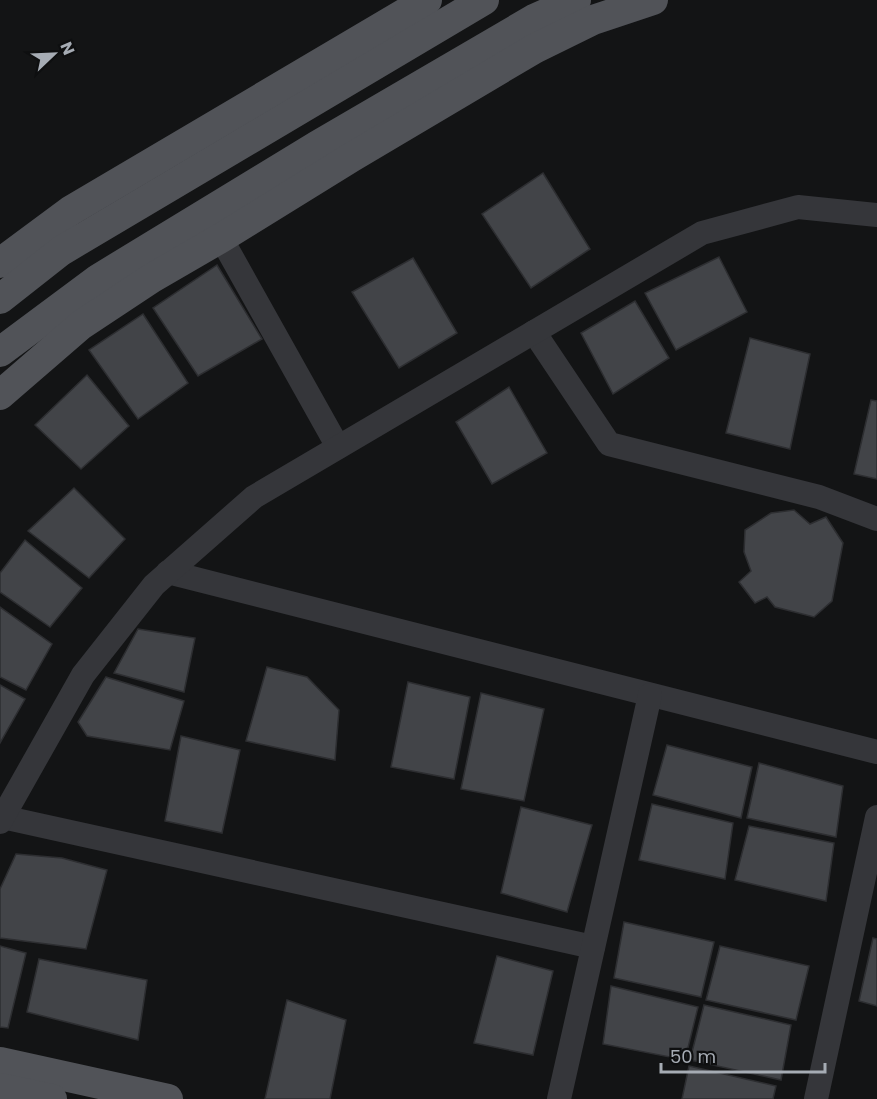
<svg xmlns="http://www.w3.org/2000/svg" width="877" height="1099" font-family="Poppins,sans-serif">
  <style>
    .building { fill: #424448; stroke: #2d2e31; stroke-width: 1.5 }
    .lines { fill: none; stroke-linecap: round; stroke-linejoin: round }
    .minor { stroke: #35363a; stroke-width: 24 }
    .major { stroke: #515358; stroke-width: 30 }
  </style>
  <rect width="100%" height="100%" fill="#131415"/>
  <!-- building -->
  <g class="building">
    <path d="M543,173l47,76 -59,39 -49,-74z"/>
    <path d="M719,257l28,55 -71,38 -31,-57z"/>
    <path d="M413,258l44,75 -58,35 -47,-76z"/>
    <path d="M217,265l45,74 -64,37 -45,-68z"/>
    <path d="M635,301l34,57 -56,36 -32,-61z"/>
    <path d="M143,314l45,69 -50,36 -49,-69z"/>
    <path d="M750,338l60,16 -20,95 -64,-16z"/>
    <path d="M87,375l42,51 -48,43 -46,-44z"/>
    <path d="M509,387l38,66 -55,31 -36,-62z"/>
    <path d="M871,400l6,1v78l-23,-5z"/>
    <path d="M74,488l51,51 -36,39 -61,-47z"/>
    <path d="M794,510l16,14 16,-7 17,26 -11,58 -18,16 -39,-10 -8,-10 -12,6 -16,-21 12,-11 -7,-19 1,-22 26,-17z"/>
    <path d="M25,540l57,48 -32,39 -50,-35v-19z"/>
    <path d="M0,607l52,37 -26,46 -26,-13z"/>
    <path d="M138,629l57,9 -11,54 -70,-19z"/>
    <path d="M267,667l40,10 32,33 -4,50 -89,-19z"/>
    <path d="M106,677l78,24 -14,49 -83,-14 -9,-14z"/>
    <path d="M408,682l62,15 -16,82 -63,-12z"/>
    <path d="M0,685l25,14 -25,44z"/>
    <path d="M481,693l63,16 -20,92 -63,-12z"/>
    <path d="M181,736l59,14 -18,83 -57,-12z"/>
    <path d="M667,745l85,22 -11,51 -88,-23z"/>
    <path d="M759,763l84,23 -7,51 -89,-19z"/>
    <path d="M652,804l81,19 -8,56 -86,-19z"/>
    <path d="M521,807l71,18 -25,87 -66,-19z"/>
    <path d="M749,826l85,17 -8,58 -91,-21z"/>
    <path d="M16,854l46,4 45,12 -21,79 -86,-11v-49z"/>
    <path d="M624,922l90,20 -13,55 -87,-19z"/>
    <path d="M873,938l4,1v67l-18,-5z"/>
    <path d="M0,946l26,7 -18,75 -8,-1z"/>
    <path d="M720,946l89,20 -13,54 -90,-20z"/>
    <path d="M497,956l56,15 -20,84 -59,-12z"/>
    <path d="M39,959l108,21 -9,60 -111,-28z"/>
    <path d="M611,986l87,21 -13,53 -82,-16z"/>
    <path d="M287,1000l59,20 -16,79h-65z"/>
    <path d="M704,1005l87,20 -10,55 -91,-20z"/>
    <path d="M689,1066l87,20 -3,13h-91z"/>
  </g>
  <g class="lines">
    <!-- minor -->
    <g class="minor">
      <path d="M221,238l117,209"/>
      <path d="M534,332l75,112 210,53 58,22"/>
      <path d="M168,572l709,180"/>
      <path d="M2,817l591,130"/>
      <path d="M0,822l83,-147 71,-90 100,-88 448,-264 96,-26 79,8"/>
      <path d="M559,1099l91,-404"/>
      <path d="M816,1099l61,-282"/>
    </g>
    <!-- major -->
    <g class="major">
      <path d="M0,263l70,-52 357,-211"/>
      <path d="M0,299l61,-48 423,-251"/>
      <path d="M0,352l98,-73 220,-134 216,-126 42,-19"/>
      <path d="M0,395l81,-70 71,-47 69,-40 131,-81 182,-108 59,-29 60,-20"/>
      <path d="M0,1062l168,37"/>
      <path d="M0,1088l52,11"/>
    </g>
  </g>
  <!-- north arrow -->
  <g transform="translate(54 54) rotate(67)" stroke="#0e0f10" stroke-width="4.5" paint-order="stroke">
  <path d="M0-4.5L10 22L0 15L-10 22Z" fill="#a6acb4"/>
  <text y="-9" font-size="16" font-weight="bold" text-anchor="middle" fill="#a6acb4">N</text>
  </g>
  <!-- scale -->
  <path d="M661 1063v9h164v-9" fill="none" stroke="#a6acb4" stroke-width="3"/>
  <text x="670" y="1063" font-size="18" fill="#a6acb4" stroke="#0e0f10" stroke-width="4.5" paint-order="stroke">50 m</text>
</svg>
